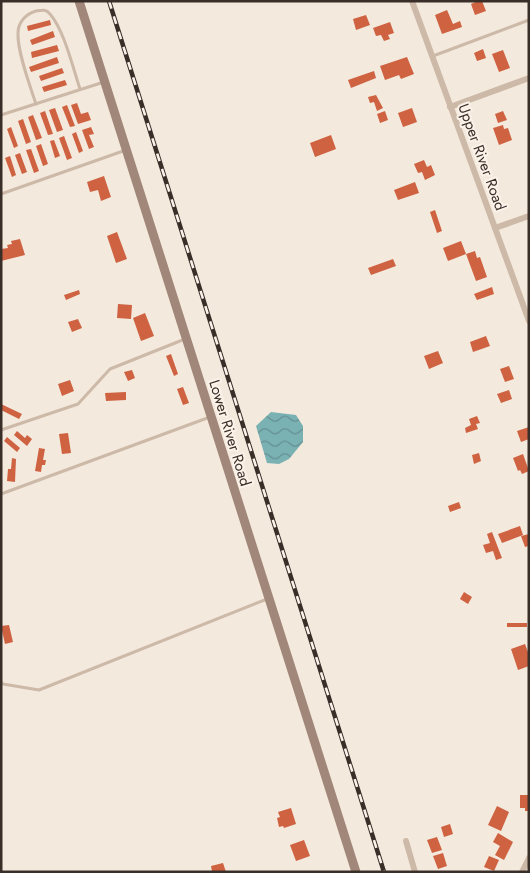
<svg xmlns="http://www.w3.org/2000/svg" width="530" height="873" font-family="Jost,sans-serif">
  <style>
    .water { fill: url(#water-waves) }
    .building { fill: #ce6241 }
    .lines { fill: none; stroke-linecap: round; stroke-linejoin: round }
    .lane { stroke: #cdb9a8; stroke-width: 3 }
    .street { stroke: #cdb9a8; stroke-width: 6 }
    .secondary { stroke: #a18779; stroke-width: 9 }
    .rail-casing { stroke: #3a2e29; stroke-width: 4.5 }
    .rail { stroke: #fbf3ea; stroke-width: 2.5; stroke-dasharray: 8; stroke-linecap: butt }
    .labels { text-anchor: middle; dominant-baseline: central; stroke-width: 4; stroke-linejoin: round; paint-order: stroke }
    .street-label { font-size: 15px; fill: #3a2e29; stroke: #fbf3ea }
  </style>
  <defs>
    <pattern id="water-waves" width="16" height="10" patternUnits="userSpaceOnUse" patternTransform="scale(1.25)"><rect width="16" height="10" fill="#7ab1b3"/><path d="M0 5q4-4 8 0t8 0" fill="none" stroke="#659092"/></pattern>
  </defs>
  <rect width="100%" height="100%" fill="#f4e9dd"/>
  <!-- water -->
  <path class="water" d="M271,412l25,3 7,11v16l-14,17 -10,5 -12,-1 -11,-37z"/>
  <!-- building -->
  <g class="building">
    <path d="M478,1h4l4,10 -11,4 -4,-11z"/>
    <path d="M447,10l6,14 7,-3 2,6 -20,7 -7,-19z"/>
    <path d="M366,15l4,10 -14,5 -3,-11z"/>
    <path d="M50,20l1,5 -23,6 -1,-5z"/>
    <path d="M390,22l4,11 -6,2 2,4 -6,2 -3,-6 -5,1 -3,-8z"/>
    <path d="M53,31l2,6 -23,8 -2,-5z"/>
    <path d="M57,45l2,6 -27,7 -1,-6z"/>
    <path d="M483,49l3,9 -9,3 -3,-8z"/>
    <path d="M503,50l7,18 -11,4 -7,-18z"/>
    <path d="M57,57l2,6 -28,9 -2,-5z"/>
    <path d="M407,57l7,17 -13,5 -2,-4 -14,5 -5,-14z"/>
    <path d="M62,68l2,5 -23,8 -2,-5z"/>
    <path d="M374,71l2,7 -25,10 -3,-8z"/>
    <path d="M65,80l2,5 -23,7 -2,-5z"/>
    <path d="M376,95l7,13 -6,3 -3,-9 -4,1 -2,-6z"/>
    <path d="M77,103l4,11 7,-2 3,8 -13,4 -7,-19z"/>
    <path d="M67,105l8,21 -5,1 -8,-20z"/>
    <path d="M55,108l8,22 -6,2 -8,-22z"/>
    <path d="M412,108l5,14 -14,5 -5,-14z"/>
    <path d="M45,111l8,23 -5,1 -8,-22z"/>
    <path d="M385,111l3,9 -8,3 -3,-9z"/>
    <path d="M503,111l4,9 -9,3 -3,-9z"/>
    <path d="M33,115l9,23 -6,2 -8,-23z"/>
    <path d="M23,119l8,23 -5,2 -8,-23z"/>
    <path d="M503,125l1,4 4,-1 4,12 -13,5 -6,-17z"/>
    <path d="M11,127l7,19 -4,2 -7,-19z"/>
    <path d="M91,127l3,7 -5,1 5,12 -5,2 -7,-19z"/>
    <path d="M76,132l7,19 -4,2 -7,-19z"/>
    <path d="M331,135l5,14 -21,8 -5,-14z"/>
    <path d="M64,136l8,22 -5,2 -8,-22z"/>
    <path d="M54,140l6,16 -5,2 -5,-17z"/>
    <path d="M41,144l7,20 -5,2 -7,-20z"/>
    <path d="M31,149l8,22 -5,2 -8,-23z"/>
    <path d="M20,153l7,19 -5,2 -7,-19z"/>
    <path d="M10,156l6,19 -4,2 -7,-19z"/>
    <path d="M424,160l3,7 4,-2 4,10 -10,5 -3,-8 -4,1 -4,-9z"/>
    <path d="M104,176l7,21 -10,4 -3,-11 -8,2 -3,-10z"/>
    <path d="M415,182l4,11 -21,7 -4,-10z"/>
    <path d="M435,210l7,21 -5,2 -7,-21z"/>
    <path d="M117,232l10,27 -11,4 -9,-27z"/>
    <path d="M20,239l5,16 -24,6v-12l7,-1 -1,-3 5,-1 -1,-3z"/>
    <path d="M461,241l5,13 -18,7 -5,-13z"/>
    <path d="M475,251l2,7 3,-1 7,20 -11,4 -10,-27z"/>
    <path d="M393,259l3,7 -25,9 -3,-7z"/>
    <path d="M492,287l2,7 -17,6 -3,-6z"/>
    <path d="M79,290l1,4 -14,6 -2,-5z"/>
    <path d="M118,304l14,1 -1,14 -14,-1z"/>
    <path d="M145,313l9,23 -13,5 -8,-23z"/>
    <path d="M78,319l4,9 -10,4 -4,-10z"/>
    <path d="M486,336l4,10 -17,6 -3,-10z"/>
    <path d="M438,351l5,12 -14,6 -5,-13z"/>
    <path d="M171,354l7,20 -4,2 -8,-20z"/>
    <path d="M509,366l5,13 -9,3 -5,-13z"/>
    <path d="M132,370l3,8 -7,3 -4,-9z"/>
    <path d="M70,380l4,11 -12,5 -4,-12z"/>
    <path d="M183,387l6,16 -6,2 -6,-16z"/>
    <path d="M509,390l3,9 -11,4 -4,-9z"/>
    <path d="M126,392v8l-20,1 -1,-8z"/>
    <path d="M1,404l21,10 -3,5 -18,-9z"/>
    <path d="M477,416l3,7 -4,1 2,5 -12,4 -1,-5 6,-3 -2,-6z"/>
    <path d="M529,427v12l-8,3 -4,-11z"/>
    <path d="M17,431l8,7 2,-3 5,4 -5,7 -13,-11z"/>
    <path d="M68,433l3,20 -9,1 -3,-20z"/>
    <path d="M7,437l13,11 -3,4 -13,-11z"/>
    <path d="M39,448l6,1 -2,11h3l-1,5h-3l-1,7 -6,-1z"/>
    <path d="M479,453l2,8 -7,3 -2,-9z"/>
    <path d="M523,454l6,17 -7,3 -2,-4 -2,1 -5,-13z"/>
    <path d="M12,458l4,1 -1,23 -8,-1 1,-12h3z"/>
    <path d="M459,502l2,6 -11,4 -2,-6z"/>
    <path d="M520,526l3,9 -21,8 -4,-9z"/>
    <path d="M492,532l10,26 -6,2 -3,-9 -7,2 -3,-8 7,-2 -3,-9z"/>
    <path d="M529,534v12l-4,1 -4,-11z"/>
    <path d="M464,592l8,5 -4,7 -8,-5z"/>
    <rect x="507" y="623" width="20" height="4"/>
    <path d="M9,625l4,17 -8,2 -4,-18z"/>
    <path d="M525,644l4,11v11l-11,4 -7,-21z"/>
    <path d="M520,795h9v16h-4v-3h-5z"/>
    <path d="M497,806l12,6 -8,19 -13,-6z"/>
    <path d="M291,808l5,16 -12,4 -1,-2 -4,1 -2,-9 3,-1 -2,-5z"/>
    <path d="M450,824l3,10 -9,3 -3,-10z"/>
    <path d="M498,833l15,9 -9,18 -9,-5 5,-9 -7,-4z"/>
    <path d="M437,837l5,13 -10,3 -5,-13z"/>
    <path d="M304,840l6,16 -14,5 -6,-16z"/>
    <path d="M443,853l4,13 -9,3 -5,-13z"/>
    <path d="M489,856l10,4 -5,11 -10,-4z"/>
    <path d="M223,863l3,9h-14l-1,-6z"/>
  </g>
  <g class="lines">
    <!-- lane -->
    <g class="lane">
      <path d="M433,56l96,-36"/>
      <path d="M36,104c-6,-18 -19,-53 -18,-71 0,-11 8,-19 18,-22 6,-1 10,-2 14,3 14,16 23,54 30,75"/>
      <path d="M1,115l103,-33"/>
      <path d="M1,194l125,-44"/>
      <path d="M1,430l77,-26 32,-35 75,-30"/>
      <path d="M1,494l209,-77"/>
      <path d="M1,682l2,2 36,6 228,-91"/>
    </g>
    <!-- street -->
    <g class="street">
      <path d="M412,1l117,320"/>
      <path d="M450,107l79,-29"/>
      <path d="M495,228l34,-12"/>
      <path d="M406,841l9,31"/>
      <path d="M522,872l7,-14"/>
    </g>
    <!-- secondary -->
    <path class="secondary" d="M79,1l277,871"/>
    <defs>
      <path id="rail" d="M109,1l275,871"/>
    </defs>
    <!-- rail casing -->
    <use href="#rail" class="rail-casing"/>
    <!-- rail -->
    <use href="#rail" class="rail"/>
  </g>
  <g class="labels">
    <!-- street labels -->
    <g class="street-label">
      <text transform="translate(482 157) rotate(70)">Upper River Road</text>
      <text transform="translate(230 433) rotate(73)">Lower River Road</text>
    </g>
  </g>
  <!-- border -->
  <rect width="530" height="873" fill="none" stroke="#3a2e29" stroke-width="5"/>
</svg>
